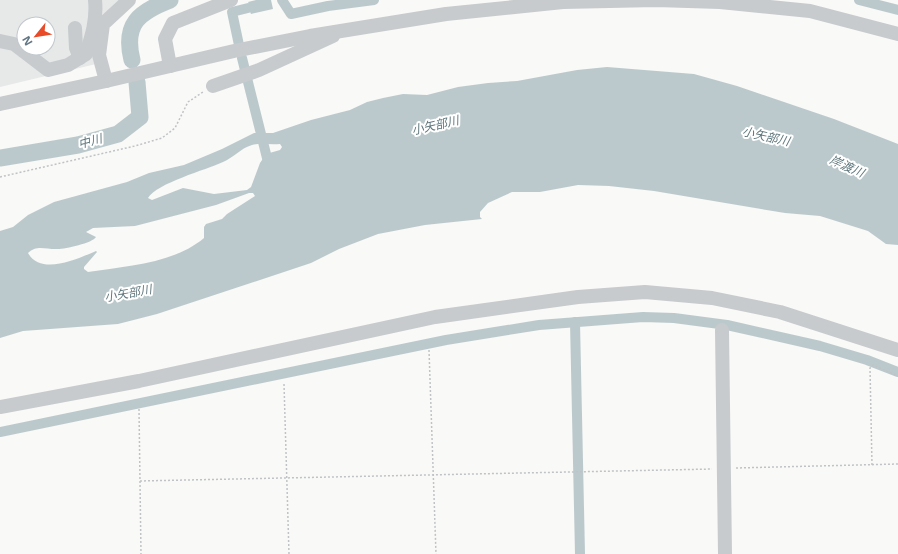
<svg xmlns="http://www.w3.org/2000/svg" width="898" height="554" font-family="'Open Sans','Noto Sans JP',sans-serif">
  <style>
    .built { fill: #e7e8e8; fill-rule: evenodd }
    .water { fill: #bcc9cc; fill-rule: evenodd }
    .lines { fill: none; stroke-linecap: round; stroke-linejoin: round }
    .canal { stroke: #bcc9cc; stroke-width: 10 }
    .river { stroke: #bcc9cc; stroke-width: 17 }
    .path { stroke: #c0c3c5; stroke-width: 1.5; stroke-dasharray: 2 2; stroke-linecap: butt }
    .minor { stroke: #c7cbce; stroke-width: 14 }
    .labels { text-anchor: middle; dominant-baseline: central; stroke-width: 4; stroke-linejoin: round; paint-order: stroke }
    .water-label { font-size: 12px; font-style: italic; fill: #5e767c; stroke: #fff }
  </style>
  <rect width="100%" height="100%" fill="#f9f9f7"/>
  <!-- built -->
  <path class="built" d="M0,0h121l-4,2 -21,62 -96,23zM24,24h24v24h-24z"/>
  <!-- water -->
  <g class="water">
    <path d="M256,0h15l2,9 -22,5 -4,-9 2,-1 -1,-2z"/>
    <path d="M607,67l87,7 43,12 97,33 64,25v101l-12,-1 -18,-13 -48,-15 -35,-3 -131,-22 -45,-5 -31,-1 -38,7h-28l-24,11 -8,9v5l2,2 -57,6 -47,9 -39,15 -28,14 -154,51 -39,10 -95,7 -23,7v-107l13,-4 15,-12 26,-13 73,-20 22,-9 35,-8 38,-16 32,-16h19l38,-13 39,-10 17,-8 16,-4 20,-4 24,1 31,-8 30,-4 29,-2 60,-11zM280,144l2,3 -2,3 -14,4 -6,9 -9,24 -4,3 -33,4 -31,-6 -31,12 -4,-2c9,-15 58,-28 75,-36 10,-4 18,-14 29,-17 8,-2 19,0 28,-1zM249,193h4l2,3 -28,18 -5,5 -16,5 -2,3v11c-31,26 -78,28 -116,34l-4,-3v-2l13,-15 -1,-1c-19,8 -55,25 -68,2 9,-9 19,-3 30,-4 7,0 35,-6 38,-12l-10,-5 7,-4 42,-2 81,-21z"/>
  </g>
  <g class="lines">
    <!-- canal -->
    <g class="canal">
      <path d="M282,0l9,14 37,-8 46,-6"/>
      <path d="M859,0l39,10"/>
      <path d="M239,45l-7,-33 16,-4"/>
      <path d="M242,58l27,108"/>
      <path d="M575,322l5,232"/>
      <path d="M0,432l446,-92 93,-15 104,-8 31,1 53,7 93,21 47,14 31,12"/>
    </g>
    <!-- river -->
    <g class="river">
      <path d="M132,60c-9,-36 7,-48 38,-60"/>
      <path d="M0,158l78,-13 40,-11 22,-17 -3,-35"/>
    </g>
    <!-- path -->
    <g class="path">
      <path d="M0,177l135,-31 27,-8 13,-10 13,-26 15,-10"/>
      <path d="M429,350l7,204"/>
      <path d="M284,384l5,170"/>
      <path d="M139,409l2,145"/>
      <path d="M872,465l-2,-97 3,-3 25,11"/>
      <path d="M736,468l162,-4"/>
      <path d="M140,481l572,-12"/>
    </g>
    <!-- minor -->
    <g class="minor">
      <path d="M75,28l1,20 4,10"/>
      <path d="M0,41l14,3 34,26 20,-5 18,-11c6,-18 11,-35 9,-54"/>
      <path d="M170,66l-5,-27 8,-16 58,-23"/>
      <path d="M106,81l-7,-26 4,-31 26,-24"/>
      <path d="M213,86l46,-16 74,-34"/>
      <path d="M0,104l106,-23 128,-30 76,-15 136,-22 117,-12 93,-2 64,2 90,9 88,23"/>
      <path d="M722,330l3,224"/>
      <path d="M0,407l139,-26 296,-64 143,-20 67,-5 67,6 68,14 118,38"/>
    </g>
  </g>
  <g class="labels">
    <!-- water labels -->
    <g class="water-label">
      <text transform="translate(435 125) rotate(-13)">小矢部川</text>
      <text transform="translate(766 136) rotate(13)">小矢部川</text>
      <text transform="translate(90 141) rotate(-15)">中川</text>
      <text transform="translate(847 166) rotate(24)">岸渡川</text>
      <text transform="translate(128 293) rotate(-10)">小矢部川</text>
    </g>
  </g>
  <!-- north arrow -->
  <g transform="translate(36 36) rotate(240)"><circle r="19" fill="#ffffff" stroke="#c1c8cd"/>
  <path d="M0-3L7 15L0 10L-7 15Z" fill="#e94a27"/>
  <text y="-6" font-size="11" font-weight="bold" text-anchor="middle" fill="#637683">N</text>
  </g>
</svg>
